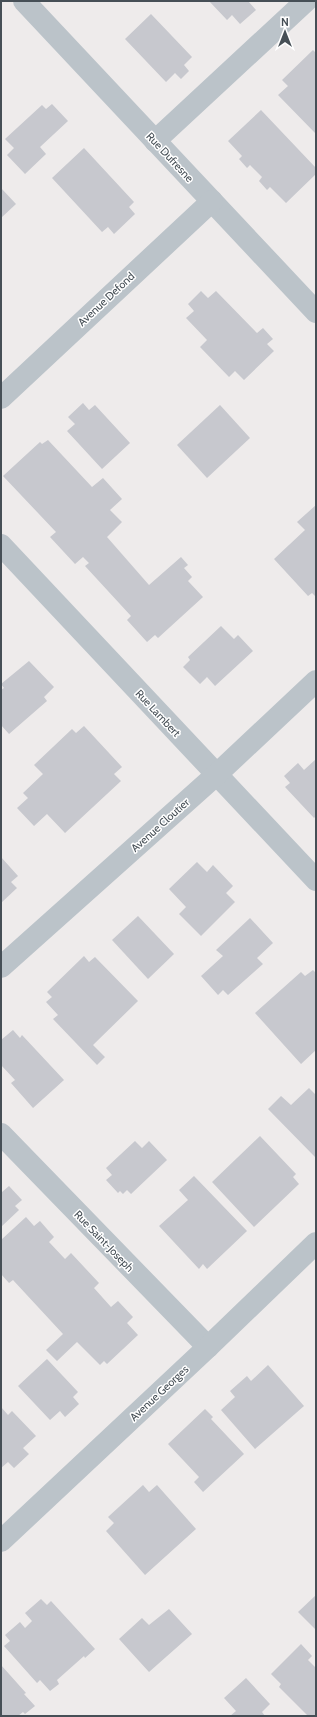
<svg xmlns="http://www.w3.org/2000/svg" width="317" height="1717" font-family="Cabin,sans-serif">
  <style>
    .building { fill: #c7c8ce }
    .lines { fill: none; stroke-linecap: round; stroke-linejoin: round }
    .street { stroke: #bbc3c9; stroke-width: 22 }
    .labels { text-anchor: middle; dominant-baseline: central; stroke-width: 3; stroke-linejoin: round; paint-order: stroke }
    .street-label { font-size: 11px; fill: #464f56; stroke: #fff }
  </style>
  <rect width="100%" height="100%" fill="#eeebeb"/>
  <!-- building -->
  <g class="building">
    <path d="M209,1h39l8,9 -16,14 -8,-9 -5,5z"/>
    <path d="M151,14l41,43 -8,8 5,6 -8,8 -6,-6 -9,9 -41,-43z"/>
    <path d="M313,50l3,3v81l-38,-39 10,-9 -6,-6z"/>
    <path d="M52,104l16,17 -28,26 6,7 -21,20 -18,-19 7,-7 -9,-9 37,-34 4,4z"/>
    <path d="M261,110l55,58v6l-30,29 -16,-16 -3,3 -8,-9 3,-4 -12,-12 -3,3 -8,-9 3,-3 -14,-15z"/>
    <path d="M84,148l50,54 -5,5 6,7 -21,20 -6,-7 -6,5 -50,-54z"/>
    <path d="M1,188l15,16 -15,14z"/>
    <path d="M201,291l7,7 8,-7 41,42 6,-5 10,11 -6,5 7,7 -30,29 -9,-9 -6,6 -29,-30 7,-7 -21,-22 8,-7 -6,-7z"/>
    <path d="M83,403l6,7 6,-5 35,38 -28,26 -35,-38 8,-7 -7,-7z"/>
    <path d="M220,405l30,33 -43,40 -30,-33z"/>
    <path d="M48,440l44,47 11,-9 19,21 -12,11 12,12 -15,15 42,48 32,-28 7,8 -4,3 8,9 -4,4 15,16 -45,41 -3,-3 -8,7 -20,-22 4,-4 -46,-50 4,-3 -6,-6 -8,7 -25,-27 6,-5 -53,-56 37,-34 2,2z"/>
    <path d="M316,505v92l-4,-4 -4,3 -34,-37 31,-29 -8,-8z"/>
    <path d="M221,626l13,13 4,-4 15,16 -38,35 -8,-9 -7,7 -17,-17 7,-7 -2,-3z"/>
    <path d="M29,661l25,26 -10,10 3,4 -38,33 -8,-9v-35l3,-2 -3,-4z"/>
    <path d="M84,726l38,41 -8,7 7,7 -56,52 -18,-19 -13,12 -17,-18 11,-10 -5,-5 20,-19 -9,-9 38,-36 4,4z"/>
    <path d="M316,759v57l-2,2 -29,-31 5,-4 -6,-7 14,-13 6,7z"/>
    <path d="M1,857l17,19 -7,6 6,6 -16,15z"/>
    <path d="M197,862l10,10 6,-7 20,21 -7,7 9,9 -34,34 -22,-22 7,-7 -17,-18z"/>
    <path d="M138,916l36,38 -26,25 -36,-39z"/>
    <path d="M250,918l23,25 -16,15 6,6 -35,31 -5,-5 -5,5 -17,-19 22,-20 -7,-6z"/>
    <path d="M84,956l5,6 6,-5 43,44 -45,44 12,12 -8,8 -44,-46 5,-4 -12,-13 6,-5 -5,-5z"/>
    <path d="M313,970l3,3v77l-15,14 -46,-51 46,-41 4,4z"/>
    <path d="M13,1030l7,8 2,-3 42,45 -31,28 -22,-25 4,-3 -14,-15v-25z"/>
    <path d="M309,1088l7,7 -1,62 -47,-48 13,-13 10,9z"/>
    <path d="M260,1136l36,38 -3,3 6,7 -45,43 -42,-45z"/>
    <path d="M135,1141l7,7 7,-7 18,19 -36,34 -4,-4 -4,4 -3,-3 -2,2 -12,-13 6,-5 -6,-7z"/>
    <path d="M194,1176l53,55 -40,38 -4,-5 -4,5 -40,-43 29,-26 -9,-10z"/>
    <path d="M9,1186l13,14 -7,6 4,4 -18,17v-37l1,2z"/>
    <path d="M26,1217l8,9 6,-5 14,16 -5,5 16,17 6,-6 28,30 -5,5 17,19 7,-6 15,16 -6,6 11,12 -31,29 -3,-3 -4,4 -23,-23 -20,19 -11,-11 17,-16 -50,-54 -4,3 -8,-9v-34z"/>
    <path d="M47,1359l31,33 -5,5 6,7 -14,13 -5,-6 -10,9 -32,-34z"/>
    <path d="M268,1365l36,41 -49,43 -34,-39 14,-13 -5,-6 17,-15 4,5z"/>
    <path d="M1,1407l7,8 4,-4 24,25 -13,12 6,6 -15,14 -6,-6 -7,6z"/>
    <path d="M205,1409l8,8 -2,2 33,35 -41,38 -9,-10 5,-5 -31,-33z"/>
    <path d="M143,1485l6,7 8,-7 39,44 -51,46 -39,-44 8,-8 -6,-6z"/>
    <path d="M316,1595v35l-18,-18z"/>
    <path d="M41,1599l6,6 4,-4 44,48 -10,9 -1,-2 -27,24 2,4 -9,7 -10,-11 -3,3 -33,-37 6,-5 -5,-6 15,-13 5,6 7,-7 -7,-8z"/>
    <path d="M169,1609l23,25 -43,38 -30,-33 23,-21 7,7z"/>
    <path d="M301,1644l11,12 -4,4 8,8v48h-8l-29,-29 2,-3 -10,-10z"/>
    <path d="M1,1665l25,28 -2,1 11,12 -10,8 -2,-2 -5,4h-17z"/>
    <path d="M246,1678l24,26 -8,8 3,4h-35l6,-5 -12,-13z"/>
  </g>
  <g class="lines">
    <!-- street -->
    <g class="street">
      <path d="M24,1l292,311"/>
      <path d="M155,141l151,-140"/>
      <path d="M1,398l211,-197"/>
      <path d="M1,545l315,335"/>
      <path d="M1,967l215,-192 100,-94"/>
      <path d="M1,1134l207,213"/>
      <path d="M1,1541l207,-194 108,-104"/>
    </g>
  </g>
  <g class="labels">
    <!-- street labels -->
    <g class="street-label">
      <text transform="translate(170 157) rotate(47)">Rue Dufresne</text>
      <text transform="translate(106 299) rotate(-43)">Avenue Defond</text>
      <text transform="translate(158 713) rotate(47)">Rue Lambert</text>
      <text transform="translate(160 825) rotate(-42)">Avenue Cloutier</text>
      <text transform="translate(104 1241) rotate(46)">Rue Saint-Joseph</text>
      <text transform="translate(159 1393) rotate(-43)">Avenue Georges</text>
    </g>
  </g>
  <!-- border -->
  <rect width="317" height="1717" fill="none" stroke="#464f56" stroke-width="4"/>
  <!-- north arrow -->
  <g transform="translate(285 32)" stroke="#ffffff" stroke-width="3" paint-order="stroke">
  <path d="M0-3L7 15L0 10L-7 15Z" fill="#464f56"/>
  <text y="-6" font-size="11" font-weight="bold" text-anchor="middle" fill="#464f56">N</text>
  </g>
</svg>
